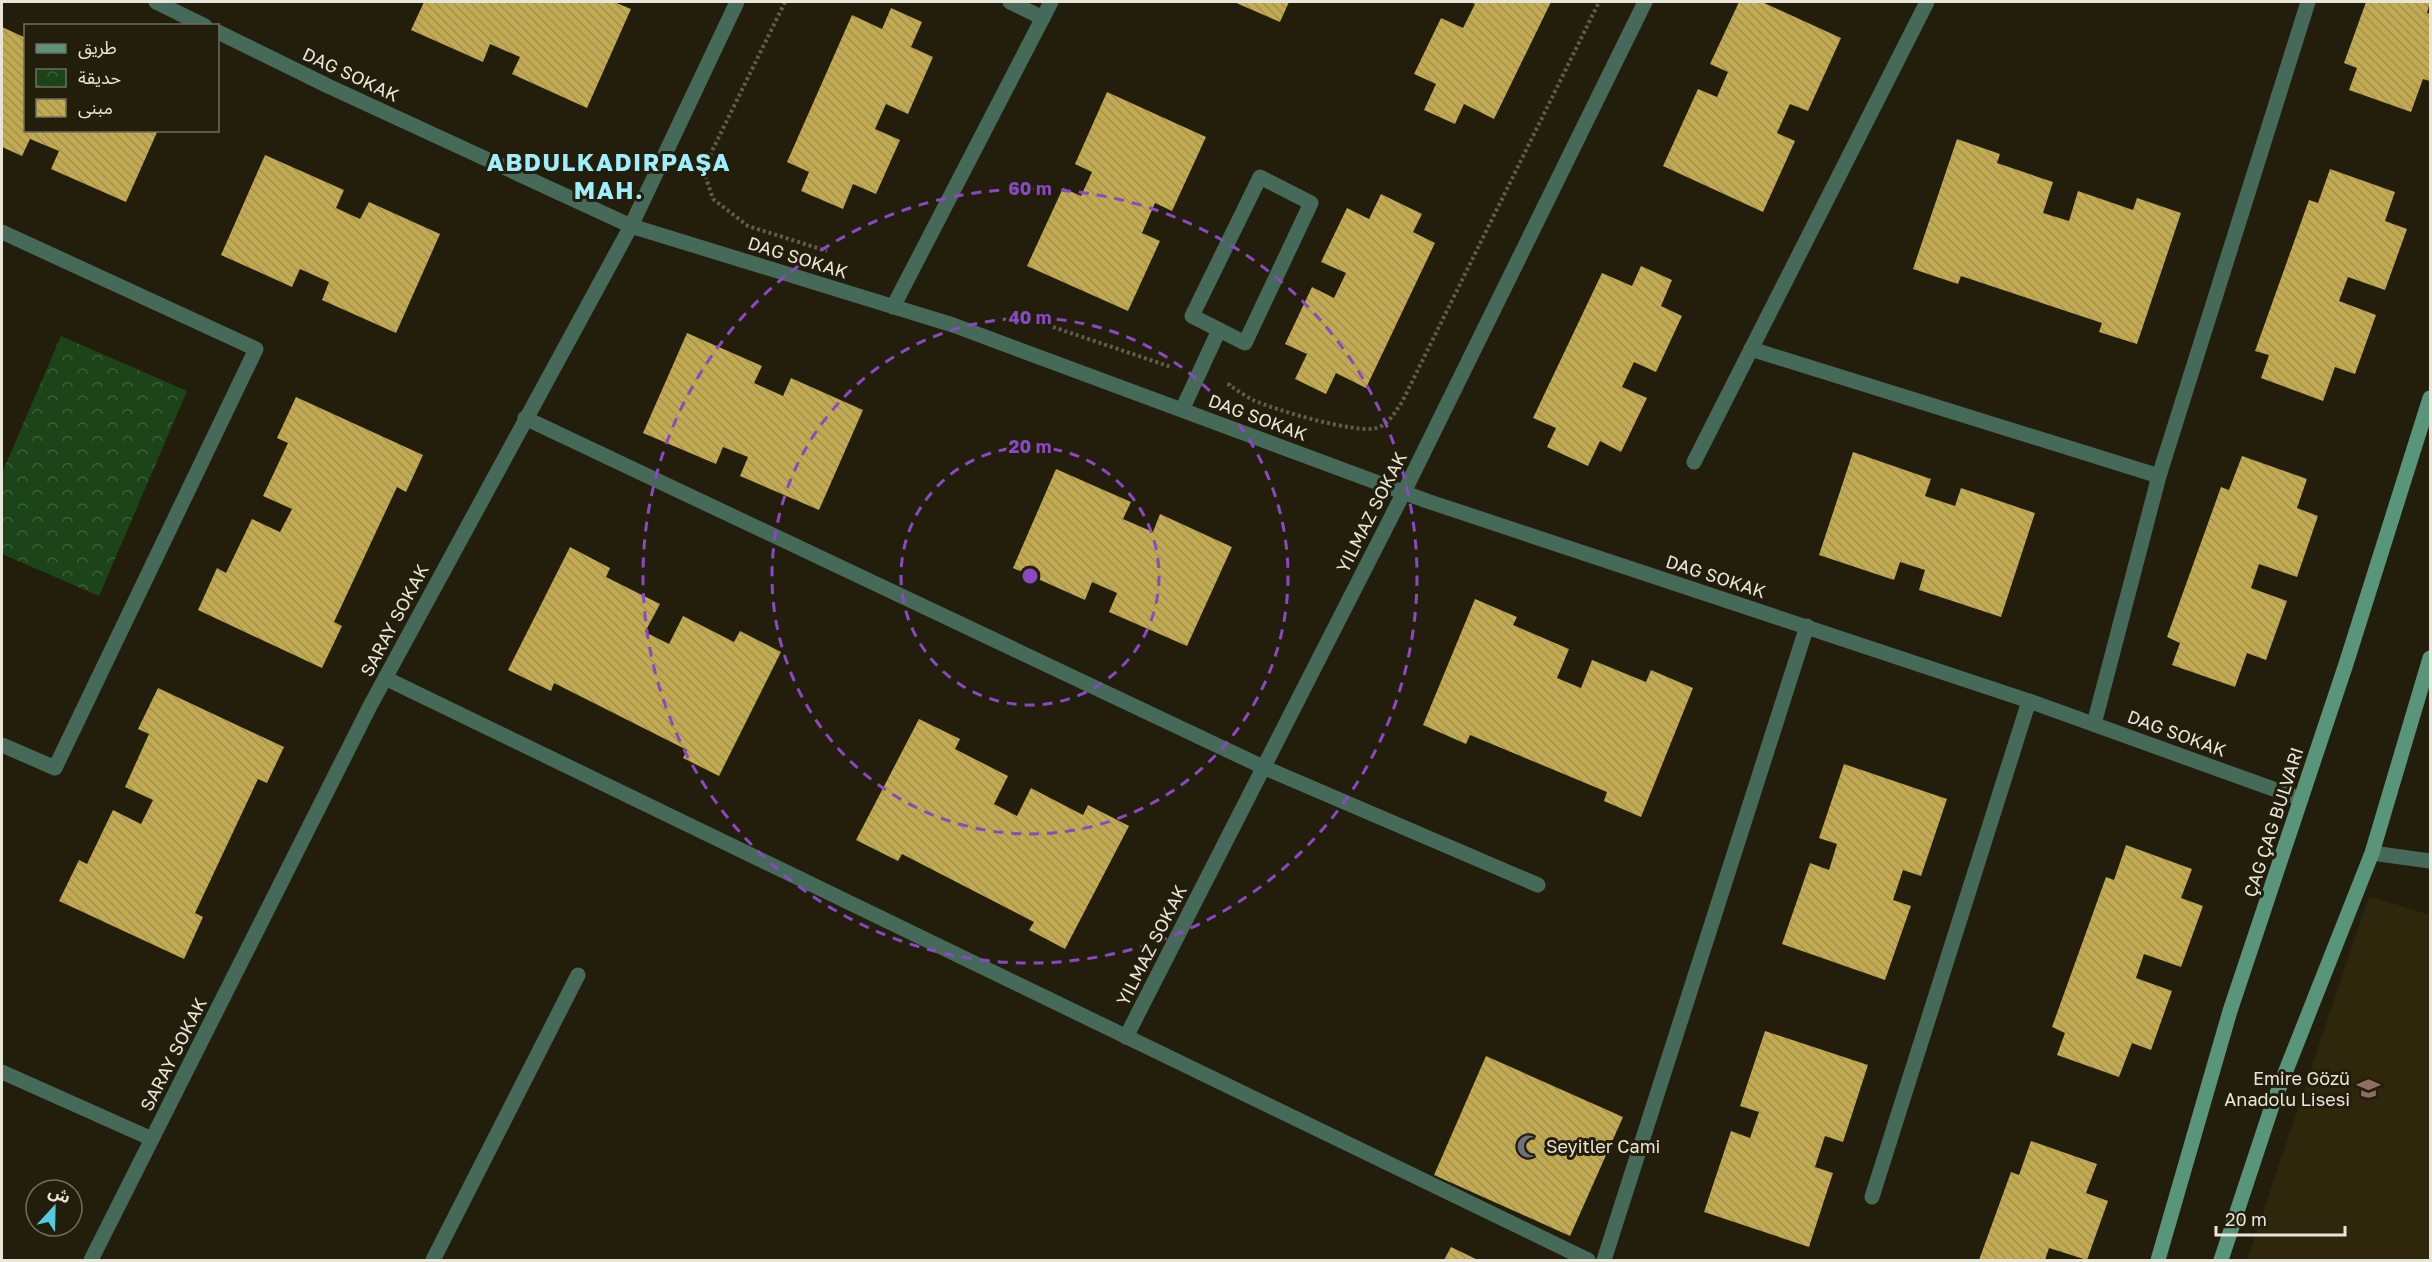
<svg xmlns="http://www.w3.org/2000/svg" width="2432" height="1262" font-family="'Golos Text','Noto Sans Arabic',sans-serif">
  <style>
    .built { fill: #2e270c }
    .park { fill: url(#park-crowns) }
    .building { fill: url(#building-back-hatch) }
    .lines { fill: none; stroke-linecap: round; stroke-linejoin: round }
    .path { stroke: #605c4b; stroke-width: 4; stroke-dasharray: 3 3; stroke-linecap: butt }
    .service { stroke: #456a5a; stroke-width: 15 }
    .minor { stroke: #456a5a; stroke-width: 15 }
    .tertiary { stroke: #456a5a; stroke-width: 15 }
    .secondary { stroke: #58957b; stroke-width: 15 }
    .ring { fill: none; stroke: #8b48c3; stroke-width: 3; stroke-dasharray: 10 8 }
    .labels { text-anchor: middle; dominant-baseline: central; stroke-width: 6; stroke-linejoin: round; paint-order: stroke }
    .street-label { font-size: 18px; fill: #e8e5d9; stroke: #231e0b }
    .poi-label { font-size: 18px; fill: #e8e5d9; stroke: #231e0b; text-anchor: end }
    .district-label { font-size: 24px; font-weight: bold; letter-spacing: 1.5px; fill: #9feefe; stroke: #231e0b }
    .centre { fill: #8b48c3; stroke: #231e0b; stroke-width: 3 }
    .ring-label { font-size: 18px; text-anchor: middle; font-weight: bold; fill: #8b48c3; stroke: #231e0b; stroke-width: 6; stroke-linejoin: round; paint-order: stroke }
  </style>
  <defs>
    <pattern id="park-crowns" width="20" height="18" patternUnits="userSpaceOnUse" patternTransform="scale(1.5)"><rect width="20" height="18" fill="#1b4419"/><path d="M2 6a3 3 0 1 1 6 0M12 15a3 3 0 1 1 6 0" fill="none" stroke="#3c5f3a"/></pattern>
    <pattern id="building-back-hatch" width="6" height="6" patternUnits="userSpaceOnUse" patternTransform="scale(1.5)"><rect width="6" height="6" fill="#c2aa52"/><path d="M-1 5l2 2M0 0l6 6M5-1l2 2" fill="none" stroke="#a3914e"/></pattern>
  </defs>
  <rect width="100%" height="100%" fill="#231e0b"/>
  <!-- built -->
  <path class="built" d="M2369,896l61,19v345h-183z"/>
  <!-- park -->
  <path class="park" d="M61,336l126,55 -88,205 -97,-42v-81z"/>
  <!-- building -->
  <g class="building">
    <path d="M424,2h190l17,7 -44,99 -75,-34 8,-17 -30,-13 -7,18 -72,-32z"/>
    <path d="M1234,2h55l-9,20z"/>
    <path d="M1470,2h81l-57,117 -30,-15 -9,20 -31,-14 12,-26 -22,-10 27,-56 22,10 12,-24z"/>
    <path d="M1739,2h23l79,36 -33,73 -18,-7 -13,29 18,8 -32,71 -100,-46 35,-77 19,8 11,-25 -18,-8z"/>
    <path d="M2366,2h64l-3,11 3,1v67l-7,-2 -12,33 -62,-22 8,-22 -13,-5z"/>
    <path d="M891,8l31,14 -11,25 22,10 -25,57 -22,-10 -11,25 25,11 -24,54 -23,-10 -10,25 -42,-18 8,-19 -22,-10 65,-147 30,14z"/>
    <path d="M2,27l24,11v92h132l-32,72 -75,-33 8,-18 -29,-12 -8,17 -20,-9z"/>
    <path d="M1107,92l99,45 -34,74 -17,-8 -13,30 18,8 -32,70 -101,-45 36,-78 18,8 11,-24 -17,-8z"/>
    <path d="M1957,139l43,15 -3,9 56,19 -10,31 26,8 9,-30 55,19 4,-12 44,15 -44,131 -38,-12 3,-9 -141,-47 -3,8 -45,-15z"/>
    <path d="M265,155l79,35 -8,18 24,11 9,-17 71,32 -44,99 -74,-33 7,-18 -29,-13 -8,18 -71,-32z"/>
    <path d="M2330,169l65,23 -10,29 22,8 -22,61 -37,-13 -9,24 37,14 -21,59 -20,-7 -12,34 -62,-23 8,-23 -14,-4 54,-151 9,3z"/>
    <path d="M1381,194l41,20 -9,18 22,11 -69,145 -30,-15 -10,21 -31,-15 12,-25 -22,-10 27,-57 22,11 12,-25 -25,-11 26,-54 22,11z"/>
    <path d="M1641,266l31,14 -11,26 21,10 -26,56 -22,-10 -12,25 25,11 -26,54 -21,-11 -12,25 -41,-19 9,-19 -23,-10 69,-145 30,13z"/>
    <path d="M687,333l75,33 -8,17 29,13 8,-18 72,32 -44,100 -79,-34 8,-19 -25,-10 -7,17 -73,-31z"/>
    <path d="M296,397l127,58 -17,37 -9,-5 -63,135 8,4 -20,42 -124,-58 19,-42 9,5 26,-54 28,13 12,-23 -29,-13 25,-53 -11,-5z"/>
    <path d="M1853,452l78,27 -6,17 30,10 6,-18 74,25 -34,104 -82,-27 6,-20 -25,-8 -6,18 -75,-25z"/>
    <path d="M2242,456l65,23 -10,29 21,8 -21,61 -38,-13 -8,24 36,13 -21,59 -19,-7 -12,34 -63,-22 8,-22 -13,-6 54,-150 8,3z"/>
    <path d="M1056,469l75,33 -8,17 30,13 7,-18 72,33 -45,99 -78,-34 8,-19 -25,-11 -7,18 -72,-32z"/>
    <path d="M570,547l40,21 -4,9 54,27 -15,28 24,12 14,-28 51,26 6,-11 41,21 -62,124 -36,-18 4,-8 -133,-67 -3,8 -43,-21z"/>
    <path d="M1475,599l42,18 -4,8 56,24 -12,29 24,10 11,-28 54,22 5,-12 42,18 -52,129 -37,-16 3,-9 -137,-57 -4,9 -43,-19z"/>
    <path d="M158,688l126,59 -17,36 -9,-4 -63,134 8,4 -19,42 -125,-58 20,-41 8,4 26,-54 28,14 12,-24 -28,-13 24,-53 -11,-5z"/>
    <path d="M919,719l41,20 -5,10 53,27 -14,28 23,12 14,-28 52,27 5,-10 41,21 -64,123 -36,-19 5,-8 -132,-68 -4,7 -42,-21z"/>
    <path d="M1844,764l103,35 -26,77 -18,-6 -10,30 18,6 -26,74 -103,-36 28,-81 19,7 8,-26 -18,-6z"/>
    <path d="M2126,845l66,24 -11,29 22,8 -22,61 -37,-13 -8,24 36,13 -21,59 -19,-7 -13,34 -62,-22 8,-22 -13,-6 54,-150 8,3z"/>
    <path d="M1765,1031l103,34 -25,77 -18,-6 -10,31 18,6 -24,74 -105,-35 27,-81 19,7 9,-26 -19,-6z"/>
    <path d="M1486,1056l137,61 -53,119 -136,-61z"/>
    <path d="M2031,1141l66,23 -11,29 22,8 -21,59 -38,-12 -4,12h-66l32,-88 8,3z"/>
    <path d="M1451,1247l27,13h-34z"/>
  </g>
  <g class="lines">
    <!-- path -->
    <g class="path">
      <path d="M785,2l-74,151 -6,22 8,24 35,27 79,25"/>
      <path d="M1053,327l118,40"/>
      <path d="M1230,383l-1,2c8,5 16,11 24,15 22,10 103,34 124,28 12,-4 18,-16 25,-26l197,-400"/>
    </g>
    <!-- service -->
    <g class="service">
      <path d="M1010,2l33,16"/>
      <path d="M1260,177l51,26 -66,140 -53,-27z"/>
      <path d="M893,307l158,-305"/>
      <path d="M1182,410l37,-80"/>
    </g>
    <!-- minor -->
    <g class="minor">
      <path d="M156,2l49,24"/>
      <path d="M218,32l110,54 303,140 322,99 474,176 602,200 272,98"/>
      <path d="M2,232l254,117 -201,419 -53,-23"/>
      <path d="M1751,349l408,127"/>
      <path d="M525,418l738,349 275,118"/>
      <path d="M1694,462l233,-460"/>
      <path d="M385,678l1203,582"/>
      <path d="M2094,724l65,-248 149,-474"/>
      <path d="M2372,853l58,8"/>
      <path d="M1126,1037l278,-545 241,-490"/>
      <path d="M1872,1197l157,-496"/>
      <path d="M433,1260l145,-285"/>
      <path d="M1604,1260l203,-634"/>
    </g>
    <!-- tertiary -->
    <g class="tertiary">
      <path d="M2,1072l150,67"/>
      <path d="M91,1260l279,-554 261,-480 106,-224"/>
    </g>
    <!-- secondary -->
    <g class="secondary">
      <path d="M2158,1260l72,-249 116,-347 84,-266"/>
      <path d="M2221,1260l51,-154 100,-253 58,-195"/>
    </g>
  </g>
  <!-- distance rings -->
  <g class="ring">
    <circle cx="1030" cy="576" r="129"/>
    <circle cx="1030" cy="576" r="258"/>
    <circle cx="1030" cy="576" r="387"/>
  </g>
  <!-- icons -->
  <defs>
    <symbol id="school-bare" viewBox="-9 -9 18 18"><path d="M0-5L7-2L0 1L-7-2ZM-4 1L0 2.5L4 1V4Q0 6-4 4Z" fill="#8d6e63" stroke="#231e0b" stroke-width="2.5" paint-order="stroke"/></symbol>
    <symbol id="mosque-bare" viewBox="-9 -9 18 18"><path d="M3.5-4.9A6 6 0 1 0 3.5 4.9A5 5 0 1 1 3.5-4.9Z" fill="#6b7280" stroke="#231e0b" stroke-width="2.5" paint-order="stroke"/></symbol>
  </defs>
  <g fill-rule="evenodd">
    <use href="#school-bare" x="2352" y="1072" width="33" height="33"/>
    <use href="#mosque-bare" x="1512" y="1130" width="33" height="33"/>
  </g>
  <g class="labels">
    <!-- street labels -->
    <g class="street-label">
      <text transform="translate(351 74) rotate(25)">DAĞ SOKAK</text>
      <text transform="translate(798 257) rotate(17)">DAĞ SOKAK</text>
      <text transform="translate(1258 417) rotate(20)">DAĞ SOKAK</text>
      <text transform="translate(1371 512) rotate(-63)">YILMAZ SOKAK</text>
      <text transform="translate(1716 576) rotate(18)">DAĞ SOKAK</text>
      <text transform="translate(394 620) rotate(-62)">SARAY SOKAK</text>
      <text transform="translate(2177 733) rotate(20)">DAĞ SOKAK</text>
      <text transform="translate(2273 822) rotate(-72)">ÇAĞ ÇAĞ BULVARI</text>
      <text transform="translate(1151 945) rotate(-63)">YILMAZ SOKAK</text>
      <text transform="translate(173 1054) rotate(-63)">SARAY SOKAK</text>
    </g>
    <!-- poi labels -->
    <g class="poi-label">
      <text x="2350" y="1078">Emire Gözü<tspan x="2350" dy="21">Anadolu Lisesi</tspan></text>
      <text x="1546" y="1146" text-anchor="start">Seyitler Cami</text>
    </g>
    <!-- district labels -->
    <g class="district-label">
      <text x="609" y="161">ABDULKADIRPAŞA<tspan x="609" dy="28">MAH.</tspan></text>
    </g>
  </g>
  <circle cx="1030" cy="576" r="9" class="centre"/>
  <g class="ring-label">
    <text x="1030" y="195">60 m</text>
    <text x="1030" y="324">40 m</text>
    <text x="1030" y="453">20 m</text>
  </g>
  <!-- border -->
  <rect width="2432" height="1262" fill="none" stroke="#e8e5d9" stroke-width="6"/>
  <!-- legend -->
  <rect x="24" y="24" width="195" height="108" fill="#231e0b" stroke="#726e5d" stroke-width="1.5"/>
  <rect x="36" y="44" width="30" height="9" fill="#58957b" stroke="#726e5d" stroke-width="1.5"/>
  <text x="78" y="54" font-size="18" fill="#e8e5d9">طريق</text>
  <rect x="36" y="69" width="30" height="18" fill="url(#park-crowns)" stroke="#726e5d" stroke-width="1.5"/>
  <text x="78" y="84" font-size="18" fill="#e8e5d9">حديقة</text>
  <rect x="36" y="99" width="30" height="18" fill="url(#building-back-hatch)" stroke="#726e5d" stroke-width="1.5"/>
  <text x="78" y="114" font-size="18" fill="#e8e5d9">مبنى</text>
  <!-- north arrow -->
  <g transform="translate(54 1208) rotate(22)"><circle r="28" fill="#231e0b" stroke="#726e5d" stroke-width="1.5"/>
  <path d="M0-4.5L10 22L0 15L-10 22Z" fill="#55cadf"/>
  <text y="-9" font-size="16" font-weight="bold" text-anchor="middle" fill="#e8e5d9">ش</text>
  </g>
  <!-- scale -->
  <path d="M2216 1226v9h129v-9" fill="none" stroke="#e8e5d9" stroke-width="3"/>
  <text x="2225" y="1226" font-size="18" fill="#e8e5d9" stroke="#231e0b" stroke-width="4.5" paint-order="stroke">20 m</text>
</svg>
